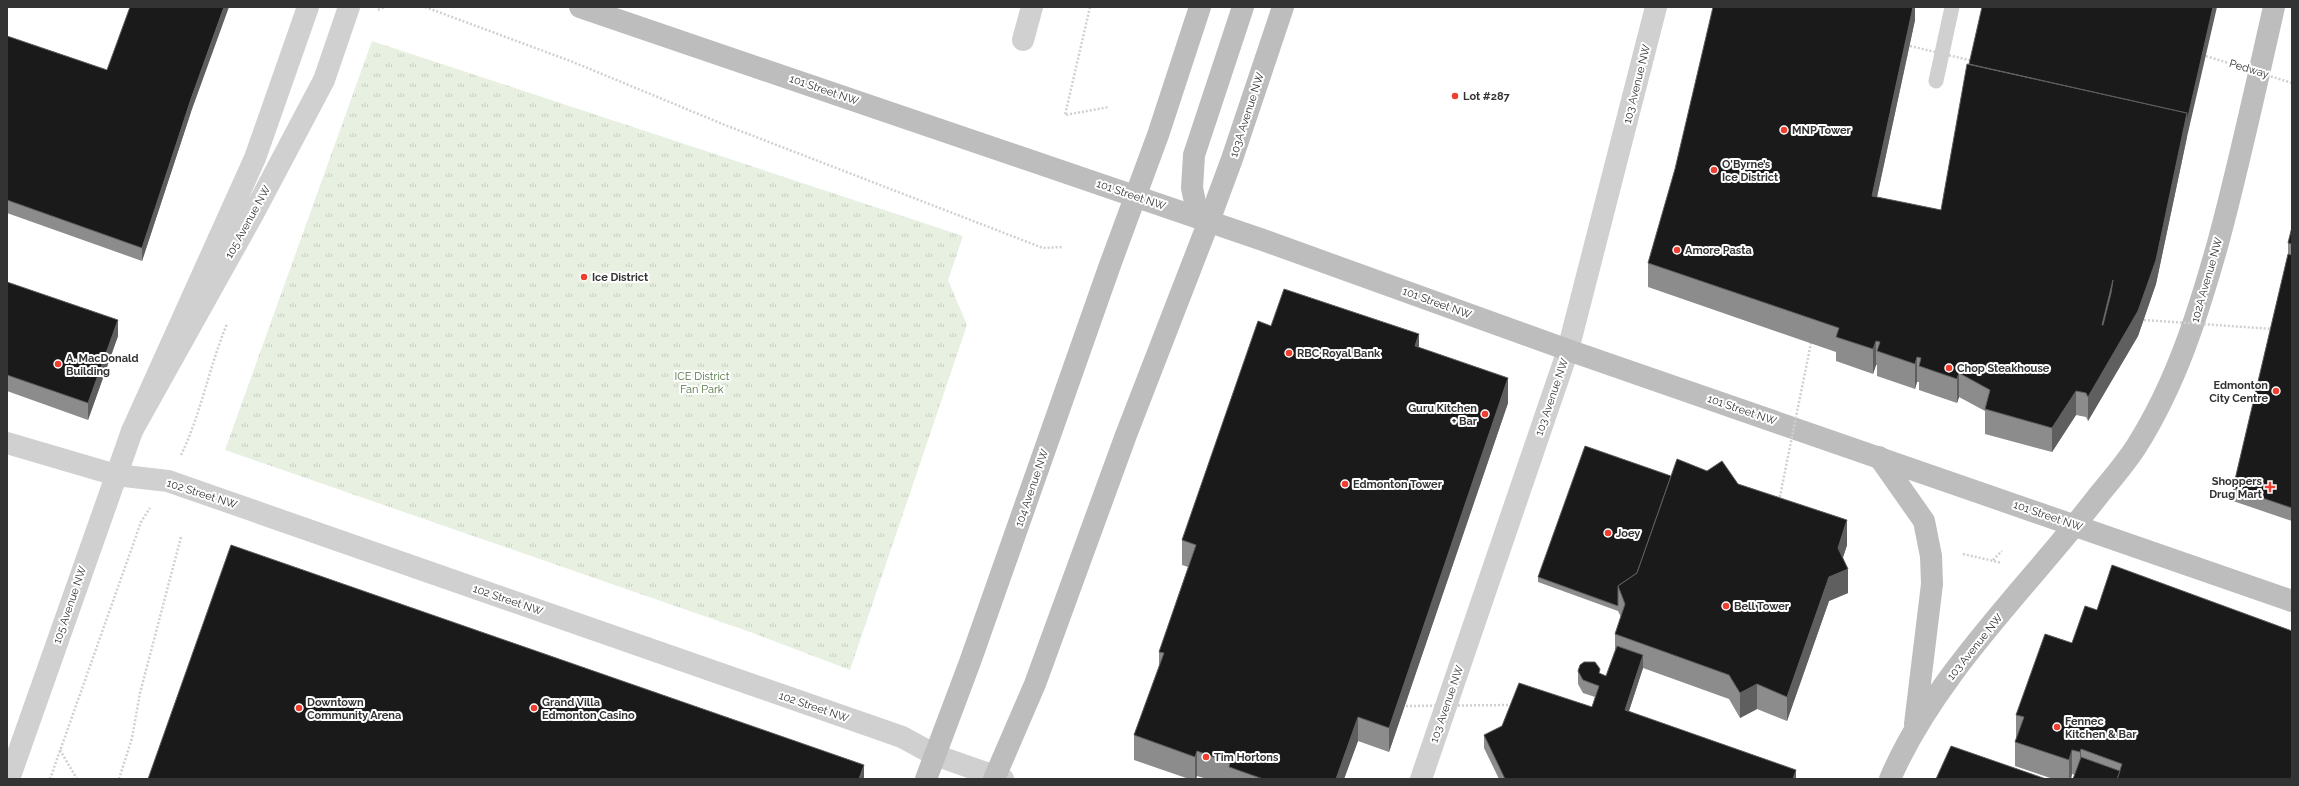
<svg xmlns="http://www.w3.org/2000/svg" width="2299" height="786" font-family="Raleway,sans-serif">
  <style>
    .grass { fill: url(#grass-tufts) }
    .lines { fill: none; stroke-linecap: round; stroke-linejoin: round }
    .path { stroke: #d0d0d0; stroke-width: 2.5; stroke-dasharray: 2 2; stroke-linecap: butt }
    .lane { stroke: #d0d0d0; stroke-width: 15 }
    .street { stroke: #d0d0d0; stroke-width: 22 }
    .secondary { stroke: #bdbdbd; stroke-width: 22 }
    .path-bridge { stroke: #d0d0d0; stroke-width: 2.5; stroke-dasharray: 2 2; stroke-linecap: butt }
    .wall { fill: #8c8c8c }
    .shaded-wall { fill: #5f5f5f }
    .building { fill: #1a1a1a; stroke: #5f5f5f; fill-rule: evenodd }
    .poi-dot { fill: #ee3e30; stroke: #fff; stroke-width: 1.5 }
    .labels { text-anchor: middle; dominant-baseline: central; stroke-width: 4; stroke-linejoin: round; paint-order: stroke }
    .street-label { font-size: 11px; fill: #333; stroke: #fff }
    .poi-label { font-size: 11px; font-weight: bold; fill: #333; stroke: #fff; text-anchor: start }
    .park-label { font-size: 11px; fill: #4e723d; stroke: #fff }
  </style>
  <defs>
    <pattern id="grass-tufts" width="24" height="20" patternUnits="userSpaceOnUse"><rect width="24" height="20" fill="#e7f0e1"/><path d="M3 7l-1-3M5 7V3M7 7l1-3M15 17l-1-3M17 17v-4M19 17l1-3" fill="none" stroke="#c7cec2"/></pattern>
  </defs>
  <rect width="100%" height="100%" fill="#fff"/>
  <!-- grass -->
  <path class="grass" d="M372,41l591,195 -15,44 19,45 -117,345 -97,-37 -528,-183z"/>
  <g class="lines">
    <!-- path -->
    <g class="path">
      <path d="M425,7l148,55 152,63 318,123 19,-1"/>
      <path d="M1090,7l-25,108 44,-8"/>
      <path d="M378,10l6,-3"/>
      <path d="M181,455c20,-41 28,-88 46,-131"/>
      <path d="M1963,554l39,9"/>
      <path d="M1993,560l9,-9"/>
      <path d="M60,750l17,29"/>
      <path d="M50,779l91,-257 9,-14"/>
      <path d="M119,779l13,-41 8,-45 41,-156"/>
    </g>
    <!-- lane -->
    <path class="lane" d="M1936,81l16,-74"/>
    <!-- street -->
    <g class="street">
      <path d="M308,7l-53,151 -123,273 120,-215 72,-136 25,-73"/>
      <path d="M1023,40l9,-33"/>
      <path d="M7,443l109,32 52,6 734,256 33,18 68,24"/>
      <path d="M9,779l123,-348"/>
      <path d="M1421,779l147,-429 88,-343"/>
    </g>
    <!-- secondary -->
    <g class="secondary">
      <path d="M580,7l683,233 305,110 724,251"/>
      <path d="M1209,221l-13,-14 -4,-19 2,-33 49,-148"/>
      <path d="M1879,457l45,64 7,35 1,28 -17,140"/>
      <path d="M926,779l44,-117 140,-397 48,-130 42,-128"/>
      <path d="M994,779l41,-95 91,-249 83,-214 23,-62 51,-152"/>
      <path d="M1890,779c45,-105 139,-193 208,-283 13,-16 27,-32 38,-49 40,-63 62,-133 82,-204 21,-78 38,-157 56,-236"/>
    </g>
    <!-- path-bridge -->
    <g class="path-bridge">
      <path d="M1910,46l63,15"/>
      <path d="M2206,56l86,27"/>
      <path d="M2144,320l129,9"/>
      <path d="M1779,501l32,-158"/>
      <path d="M1406,706l107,-1"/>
    </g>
  </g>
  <!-- wall -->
  <g class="wall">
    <path d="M1915,7v13l-38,177 64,13 246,-73 -31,147 -18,52 -50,85 -2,-4 -10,-2 -24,37 -67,-18v-23l-26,-14 -2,6 -38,-13v-8h-2l-2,7 -38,-13v-11h-1l-3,9 -37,-13v-9l-188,-65v-24z"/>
    <path d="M7,36l184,76 -49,149 -135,-48z"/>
    <path d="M2292,227v294l-59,-20v-13l55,-234v-11z"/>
    <path d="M7,282l111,54 -30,84 -81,-29z"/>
    <path d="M1271,326l148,22 89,55 -119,349 -31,-11 -14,38h-137l-10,-3 -1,3h-7l-55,-19v-25l25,-69v-14l29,-85 -6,-2v-25z"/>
    <path d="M1671,476l67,8 109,61 -4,13 5,35 -19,8 -42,120 -30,-12 -17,9 -11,-19 -86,-31 -14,43 167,68h-297l-15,-31v-13l108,-28 3,-10 -12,-4 -5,-9v-13l22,3 6,2 9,-26v-16l6,-17 -3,-6 -80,-29v-5z"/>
    <path d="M2016,715l276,64 -217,-4 -3,-1 -1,5h-18l-38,-13v-24l1,-3z"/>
  </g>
  <!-- shaded-wall -->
  <g class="shaded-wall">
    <path d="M224,7h5l-38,105 -49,149v-13l49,-149z"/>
    <path d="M1913,7h2v13l-43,200v-24z"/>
    <path d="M2213,7h4l-30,130 -31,147 -18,52 -50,85v-24z"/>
    <path d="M118,320v16l-30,84v-17z"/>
    <path d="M1419,334v24l-4,-12z"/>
    <path d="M1876,341v24l-3,9v-25z"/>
    <path d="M1917,357v25l-2,7v-25z"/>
    <path d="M1959,373v24l-2,6v-24z"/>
    <path d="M1508,378v25l-119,349v-24z"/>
    <path d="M2076,391v24l-24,37v-24z"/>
    <path d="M1847,520v25l-9,27v-24z"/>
    <path d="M1848,569v24l-19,8 -42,120v-24l42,-120z"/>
    <path d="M1643,655v13l-18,55v-13z"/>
    <path d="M1757,684v25l-17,9v-25z"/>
    <path d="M1358,717v24l-14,38h-8z"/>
    <path d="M2081,749v25l-1,3v-25z"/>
    <path d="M2072,750v24l-1,5h-2v-19z"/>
    <path d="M1197,751v25l-1,3h-1v-22z"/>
    <path d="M864,765v14h-5z"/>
    <path d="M1796,770v9h-3z"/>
  </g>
  <!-- building -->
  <g class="building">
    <path d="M130,7h94l-33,92 -49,149 -135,-48v-164l100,34z"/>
    <path d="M1713,7h200l-41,189 69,14 26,-146 220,49 -31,147 -18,51 -50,86 -2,-4 -10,-2 -24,37 -67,-19 5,-19 -31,-17 -2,6 -38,-13 2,-8 -4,-1 -2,7 -38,-13 3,-9 -4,-1 -3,8 -37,-12 3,-9 -191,-65 27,-94zM2113,280l-2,13 -8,32h-1z"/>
    <path d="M1982,7h231l-26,114v-8l-218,-49z"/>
    <path d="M2292,227v17l-4,-1z"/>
    <path d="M2288,254l4,1v253l-59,-20z"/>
    <path d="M7,282l111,38 -30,83 -81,-28z"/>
    <path d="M1284,289l135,45 -4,12 93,32 -119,350 -31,-11 -22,62h-73l-34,-12 1,-4 -33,-12 -2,6 -61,-22 30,-82 -5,-1 37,-107 -14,-5 76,-219 13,5z"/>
    <path d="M1585,446l86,30 -34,97 -19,13v20l-80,-29z"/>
    <path d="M1677,459l30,12 15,-10 16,23 109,36 -9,28 10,21 -19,8 -42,120 -30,-13 -17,9 -11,-18 -114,-41 10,-30 -7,-18 19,-13z"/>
    <path d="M231,545l633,220 -5,14h-711z"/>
    <path d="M2112,565l180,66v148h-175l5,-15 -41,-15 -1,3 -8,-2 -3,10 -54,-18 9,-25 -8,-2 29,-81 27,9 13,-37 12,4z"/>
    <path d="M1617,646l26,9 -18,55 171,60 -3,9h-288l-21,-44 18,-9 17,-43 73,24 7,-21 -16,-6 -5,-9 2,-6 4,-3h11l5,7 -1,4 7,3z"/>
    <path d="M1951,746l95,33h-110z"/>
    <path d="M2081,757l39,14 -3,8h-44z"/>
  </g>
  <!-- markers -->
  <g class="poi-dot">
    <circle cx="1455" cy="96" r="4"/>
    <circle cx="1784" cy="130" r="4"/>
    <circle cx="1714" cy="170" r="4"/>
    <circle cx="1677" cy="250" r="4"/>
    <circle cx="584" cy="277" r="4"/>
    <circle cx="1289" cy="353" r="4"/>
    <circle cx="58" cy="364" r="4"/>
    <circle cx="1949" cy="368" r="4"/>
    <circle cx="2276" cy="391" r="4"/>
    <circle cx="1485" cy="414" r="4"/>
    <circle cx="1345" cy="484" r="4"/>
    <path d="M2268 481h4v4h4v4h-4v4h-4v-4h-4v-4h4z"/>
    <circle cx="1608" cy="533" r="4"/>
    <circle cx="1726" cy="606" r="4"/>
    <circle cx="299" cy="708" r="4"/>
    <circle cx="534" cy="708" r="4"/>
    <circle cx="2057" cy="727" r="4"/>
    <circle cx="1206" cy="757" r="4"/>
  </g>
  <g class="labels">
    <!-- street labels -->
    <g class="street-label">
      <text transform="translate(2249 69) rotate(17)">Pedway</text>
      <text transform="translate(1637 84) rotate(-76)">103 Avenue NW</text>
      <text transform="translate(824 90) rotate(19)">101 Street NW</text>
      <text transform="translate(1247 115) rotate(-72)">103A Avenue NW</text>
      <text transform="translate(1131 195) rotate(19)">101 Street NW</text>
      <text transform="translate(248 222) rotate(-61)">105 Avenue NW</text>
      <text transform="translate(2207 280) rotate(-74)">102A Avenue NW</text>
      <text transform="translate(1437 303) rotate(20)">101 Street NW</text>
      <text transform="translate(1552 397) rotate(-71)">103 Avenue NW</text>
      <text transform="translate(1742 410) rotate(19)">101 Street NW</text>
      <text transform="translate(1032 488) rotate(-71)">104 Avenue NW</text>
      <text transform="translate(202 494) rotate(18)">102 Street NW</text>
      <text transform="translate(2048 516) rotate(19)">101 Street NW</text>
      <text transform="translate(508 600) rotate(19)">102 Street NW</text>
      <text transform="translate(70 605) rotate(-71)">105 Avenue NW</text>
      <text transform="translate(1975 647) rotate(-51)">103 Avenue NW</text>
      <text transform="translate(1447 704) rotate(-71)">103 Avenue NW</text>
      <text transform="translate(814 707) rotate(19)">102 Street NW</text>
    </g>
    <!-- poi labels -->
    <g class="poi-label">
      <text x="1463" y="96">Lot #287</text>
      <text x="1792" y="130">MNP Tower</text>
      <text x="1722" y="164">O'Byrne’s<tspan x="1722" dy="13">Ice District</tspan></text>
      <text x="1685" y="250">Amore Pasta</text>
      <text x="592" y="277">Ice District</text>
      <text x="1297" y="353">RBC Royal Bank</text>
      <text x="66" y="358">A. MacDonald<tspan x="66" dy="13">Building</tspan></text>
      <text x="1957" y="368">Chop Steakhouse</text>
      <text x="2268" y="385" text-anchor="end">Edmonton<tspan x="2268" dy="13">City Centre</tspan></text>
      <text x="1477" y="408" text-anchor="end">Guru Kitchen<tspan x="1477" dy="13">+ Bar</tspan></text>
      <text x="2262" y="481" text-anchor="end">Shoppers<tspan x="2262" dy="13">Drug Mart</tspan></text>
      <text x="1353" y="484">Edmonton Tower</text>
      <text x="1616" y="533">Joey</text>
      <text x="1734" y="606">Bell Tower</text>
      <text x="307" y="702">Downtown<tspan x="307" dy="13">Community Arena</tspan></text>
      <text x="542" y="702">Grand Villa<tspan x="542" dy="13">Edmonton Casino</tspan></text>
      <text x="2065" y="721">Fennec<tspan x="2065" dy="13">Kitchen &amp; Bar</tspan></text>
      <text x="1214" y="757">Tim Hortons</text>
    </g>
    <!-- park labels -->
    <g class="park-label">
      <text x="702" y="376">ICE District<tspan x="702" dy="13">Fan Park</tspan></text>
    </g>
  </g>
  <!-- border -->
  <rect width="2299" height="786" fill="none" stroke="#333333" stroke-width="16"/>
</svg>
